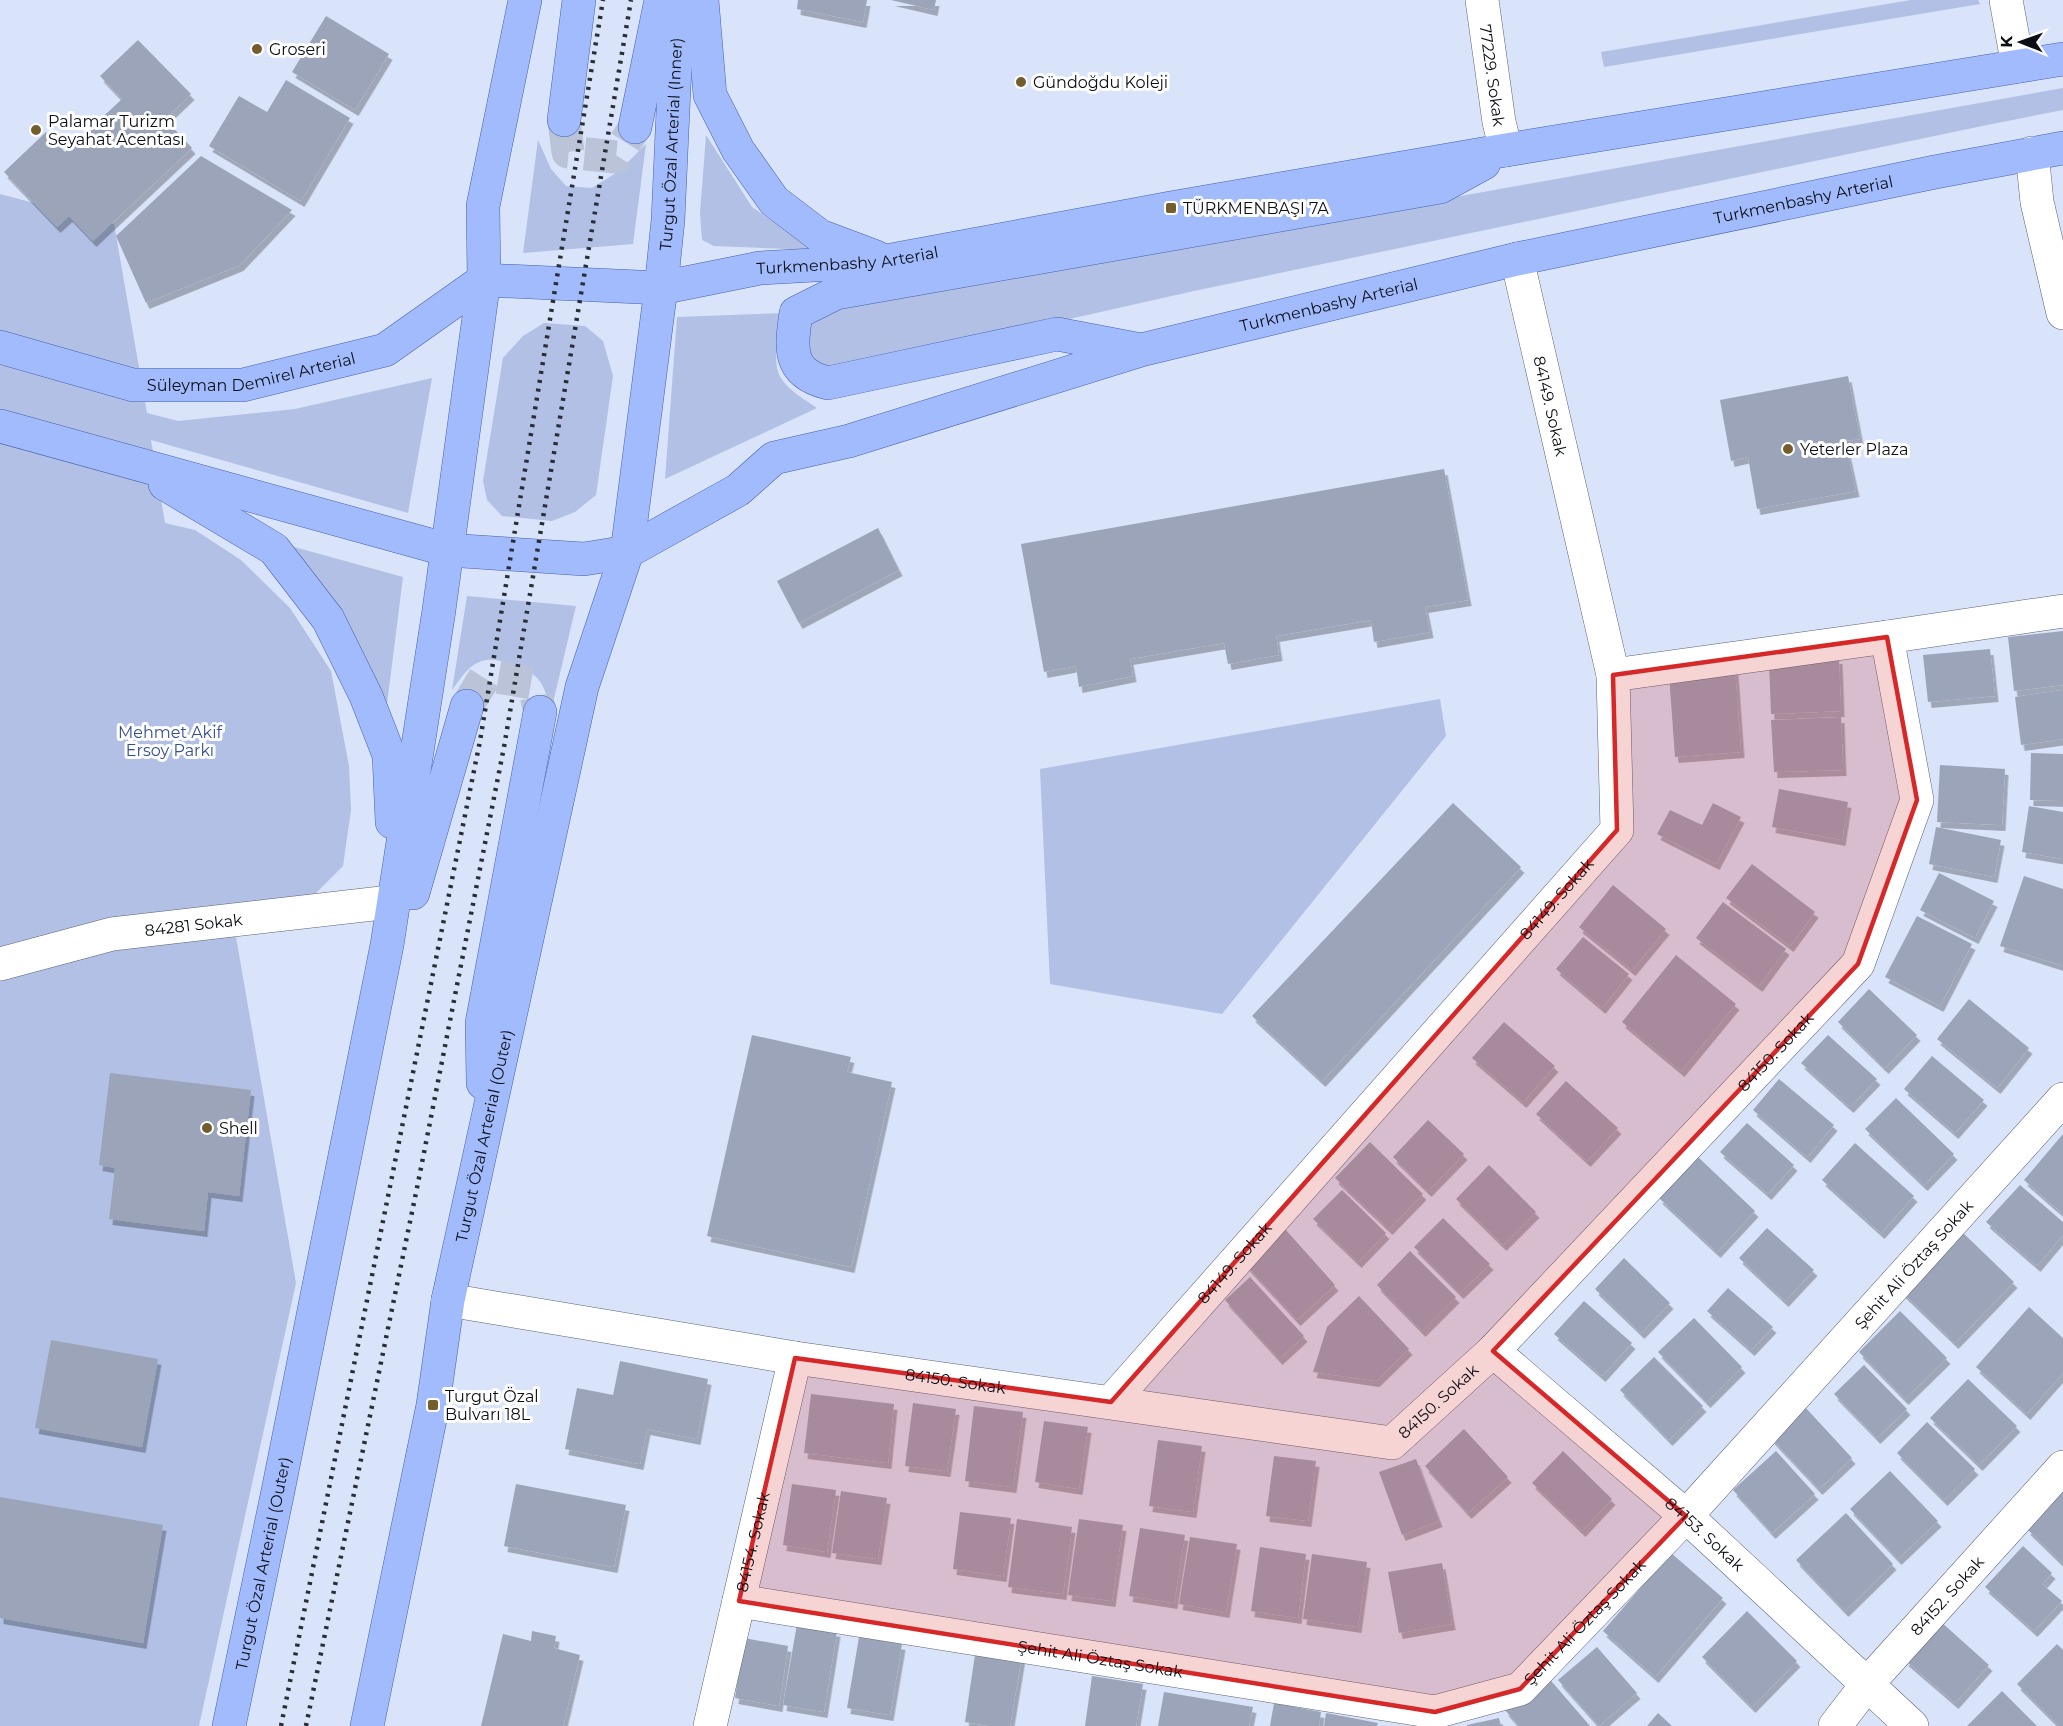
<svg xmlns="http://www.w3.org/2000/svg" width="2063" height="1726" font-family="Montserrat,sans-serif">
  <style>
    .green { fill: #b1c0e4 }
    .building { fill: #9ba4b9; filter: url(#shadow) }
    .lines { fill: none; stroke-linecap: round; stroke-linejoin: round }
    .major-tunnel { stroke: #bac3d7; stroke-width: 33; stroke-dasharray: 33 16; stroke-linecap: butt }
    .minor-casing { stroke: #5a6376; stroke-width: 34 }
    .major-casing { stroke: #4561aa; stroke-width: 34 }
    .minor { stroke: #fff; stroke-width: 33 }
    .major { stroke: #a2bbfc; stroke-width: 33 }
    .rail { stroke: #292d36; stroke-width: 4.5; stroke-dasharray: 3 6; stroke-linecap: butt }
    .marked { fill: #d62828; fill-opacity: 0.2; stroke: #d62828; stroke-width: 4.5; stroke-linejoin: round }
    .poi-dot { fill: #735d2d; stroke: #fff; stroke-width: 2 }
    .labels { text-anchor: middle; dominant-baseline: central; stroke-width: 6; stroke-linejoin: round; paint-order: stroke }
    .poi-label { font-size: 16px; fill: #0b0e15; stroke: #fff; text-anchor: start }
    .street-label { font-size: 16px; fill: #0b0e15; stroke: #fff }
    .park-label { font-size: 16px; fill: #364f90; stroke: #fff }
  </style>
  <defs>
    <filter id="shadow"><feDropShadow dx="3.5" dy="6" stdDeviation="0" flood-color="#0004"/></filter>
  </defs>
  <rect width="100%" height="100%" fill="#d9e3f9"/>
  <!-- green -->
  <g class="green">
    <path d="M1911,0h67l2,4 -376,63 -3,-15z"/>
    <path d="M2063,88v22l-76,15 -793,166 -351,79 -20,-4 -17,-16 1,-31 24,-10z"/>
    <path d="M706,135l46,72 62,43 -100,-4 -12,-6 -2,-27z"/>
    <path d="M538,140l13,29 15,17 26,2 27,-17 27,-27 -13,100 -110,9z"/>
    <path d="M0,194l114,30 33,189 31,8 117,-12 137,-31 -24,135 -257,-73 14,83 30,7 46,30 49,48 41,63 18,95 2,44 -8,56 -38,38 -74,4 65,375 -97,443h-199z"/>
    <path d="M783,313c-4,17 -12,50 -2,65 8,13 23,21 36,30l-152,71 12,-162z"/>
    <path d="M544,323l41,3 18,15 10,35 -17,119 -21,17 -23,9 -50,-5 -15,-16 -4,-19 20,-123 20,-22z"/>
    <path d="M287,545l116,32 -16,127 -46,-88z"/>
    <path d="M467,596l109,10 -25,105c-3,-10 -6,-24 -12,-31 -10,-12 -41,-24 -57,-19 -14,4 -22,19 -30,29z"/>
    <path d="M1440,699l6,37 -224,278 -172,-30 -10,-215z"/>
  </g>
  <!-- building -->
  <g class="building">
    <path d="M798,0h69l-4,22 -66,-13z"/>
    <path d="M891,0h45l-2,10z"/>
    <path d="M326,16l63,38 -34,56 -63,-38z"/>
    <path d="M138,40l53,54 -26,25 27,29 -99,93 -24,-25 -12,11 -53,-55 42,-40 19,20 57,-53 -22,-23z"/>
    <path d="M286,80l64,38 -49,83 -92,-55 30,-50 28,16z"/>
    <path d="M201,156l91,54 -52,55 -94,38 -30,-67z"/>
    <path d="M1848,376l12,63 -15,2 11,50 -99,18 -9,-52 -17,4 -11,-61z"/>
    <path d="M1444,469l24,131 -43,7 5,25 -56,10 -3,-22 -95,16 3,19 -51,9 -4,-21 -94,16 3,17 -54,11 -3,-21 -32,6 -23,-128z"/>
    <path d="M878,528l21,42 -100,53 -22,-42z"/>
    <path d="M2063,631v54l-49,6 -6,-54z"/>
    <path d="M1990,649l5,47 -67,6 -5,-47z"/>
    <path d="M1839,658l2,53 -70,3 -2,-53z"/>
    <path d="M1735,669l6,83 -66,5 -6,-83z"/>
    <path d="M2063,690v49l-42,6 -6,-48z"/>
    <path d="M1841,717l2,53 -69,2 -3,-52z"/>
    <path d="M2031,753l32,1v47l-33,-1z"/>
    <path d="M1940,765l65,4 -3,56 -65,-3z"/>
    <path d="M1779,789l69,13 -6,38 -70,-13z"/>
    <path d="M1453,803l68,64 -199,214 -70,-65z"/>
    <path d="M1713,803l28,14 -25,47 -59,-30 13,-24 32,15z"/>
    <path d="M2029,806l34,6v47l-41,-7z"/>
    <path d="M1936,827l65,13 -7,37 -65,-13z"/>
    <path d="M1752,864l63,48 -25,34 -64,-48z"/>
    <path d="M1939,873l55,28 -19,37 -55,-28z"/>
    <path d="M2024,876l39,13v77l-63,-20z"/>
    <path d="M1613,885l53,44 -34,41 -53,-43z"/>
    <path d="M1723,902l63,47 -27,37 -63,-48z"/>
    <path d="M1917,916l55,28 -32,62 -55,-29z"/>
    <path d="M1583,937l46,37 -27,34 -46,-39z"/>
    <path d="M1676,955l60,49 -55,67 -59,-49z"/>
    <path d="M1869,989l48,46 -32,33 -47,-46z"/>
    <path d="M1969,999l60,49 -32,40 -60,-49z"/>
    <path d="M1504,1022l51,44 -32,36 -51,-44z"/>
    <path d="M752,1035l99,22 -4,15 45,10 -41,185 -144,-31z"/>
    <path d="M1828,1035l49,44 -27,28 -49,-44z"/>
    <path d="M1932,1056l52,44 -29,33 -51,-44z"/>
    <path d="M110,1073l141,17 -12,106 -31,-4 -4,39 -95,-12 6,-51 -16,-3z"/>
    <path d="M1779,1079l55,46 -27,32 -54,-47z"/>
    <path d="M1566,1081l52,47 -31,33 -51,-47z"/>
    <path d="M1896,1098l58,56 -30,31 -59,-56z"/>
    <path d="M1428,1120l36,34 -36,37 -35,-34z"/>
    <path d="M1747,1123l47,42 -26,29 -48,-42z"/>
    <path d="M2063,1134v80l-39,-34z"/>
    <path d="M1370,1142l53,52 -34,35 -54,-51z"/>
    <path d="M1855,1143l59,53 -33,37 -59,-53z"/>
    <path d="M1698,1157l57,54 -38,41 -58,-54z"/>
    <path d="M1489,1165l47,47 -33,33 -47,-46z"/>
    <path d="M2020,1185l43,37v13l-26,31 -51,-44z"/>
    <path d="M1342,1190l44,43 -28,29 -45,-43z"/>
    <path d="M1443,1218l47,46 -30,29 -46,-46z"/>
    <path d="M1767,1228l47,42 -29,31 -46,-43z"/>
    <path d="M1285,1229l50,56 -38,35 -51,-55z"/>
    <path d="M1960,1230l54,52 -59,61 -54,-52z"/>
    <path d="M1410,1251l46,46 -34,34 -45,-46z"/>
    <path d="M1624,1258l46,45 -29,30 -46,-44z"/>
    <path d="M1250,1277l54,59 -25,23 -54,-59z"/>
    <path d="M1728,1288l45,39 -22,23 -44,-39z"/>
    <path d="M1359,1296l50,53 -33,32 -63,-9 14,-45z"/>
    <path d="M1584,1301l48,42 -30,33 -48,-42z"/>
    <path d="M2029,1307l34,31v35l-36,41 -51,-47z"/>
    <path d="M1900,1311l47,47 -42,41 -46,-47z"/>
    <path d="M1694,1318l48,49 -35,35 -49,-50z"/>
    <path d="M51,1340l107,19 -16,88 -107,-19z"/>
    <path d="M1654,1357l49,49 -34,34 -49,-50z"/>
    <path d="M620,1361l88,18 -11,60 -50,-10 -7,35 -75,-15 12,-61 36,7z"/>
    <path d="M1864,1365l43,44 -30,29 -43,-44z"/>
    <path d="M1968,1379l49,47 -38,39 -49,-47z"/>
    <path d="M811,1394l83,10 -6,59 -84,-10z"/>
    <path d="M913,1403l43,6 -9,62 -42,-5z"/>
    <path d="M974,1406l49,6 -10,75 -48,-6z"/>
    <path d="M1805,1407l47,51 -33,31 -48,-51z"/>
    <path d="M1044,1421l44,6 -9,62 -44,-7z"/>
    <path d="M1927,1422l48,47 -31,31 -47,-47z"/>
    <path d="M1464,1429l44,48 -40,36 -43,-47z"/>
    <path d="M1158,1440l44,6 -9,66 -44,-6z"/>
    <path d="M1563,1451l49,48 -30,32 -50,-48z"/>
    <path d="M1776,1451l39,43 -43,39 -39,-43z"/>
    <path d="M1274,1456l42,5 -8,60 -42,-5z"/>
    <path d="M1416,1459l23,62 -37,14 -23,-63z"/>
    <path d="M1890,1471l48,50 -40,38 -48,-50z"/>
    <path d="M516,1484l110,21 -12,62 -110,-21z"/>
    <path d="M792,1484l44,6 -9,62 -44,-7z"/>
    <path d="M841,1491l46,7 -9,61 -46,-6z"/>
    <path d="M2063,1492v72l-36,-35z"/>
    <path d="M0,1497l163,28 -20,118 -143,-25z"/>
    <path d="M960,1512l51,6 -8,58 -50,-7z"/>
    <path d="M1846,1513l47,51 -48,47 -49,-51z"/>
    <path d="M1017,1519l55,8 -9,67 -55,-7z"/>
    <path d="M1079,1519l44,6 -11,76 -44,-6z"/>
    <path d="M1140,1528l45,7 -11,68 -45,-7z"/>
    <path d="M1190,1537l47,7 -11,68 -47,-8z"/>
    <path d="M2023,1546l29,27 -10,11 20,17 -28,30 -49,-44z"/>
    <path d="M1260,1547l46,7 -8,64 -47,-7z"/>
    <path d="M1671,1553l52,45 -68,79 -52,-46z"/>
    <path d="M1312,1554l55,8 -9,65 -55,-8z"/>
    <path d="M1442,1563l10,61 -53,9 -11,-61z"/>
    <path d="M1747,1611l50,50 -45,46 -50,-50z"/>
    <path d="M1940,1621l49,44 -34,38 -50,-43z"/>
    <path d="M797,1624l40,7 -13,81 -41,-7z"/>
    <path d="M532,1631l24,5 -2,12 26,7 -17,71h-82l22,-92 28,7z"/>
    <path d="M859,1637l43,7 -12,71 -43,-7z"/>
    <path d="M744,1638l44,8 -9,60 -44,-8z"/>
    <path d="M2057,1644l6,6v76h-4l-42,-42z"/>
    <path d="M1597,1647l40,46 -38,33 -41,-46z"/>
    <path d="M976,1648l46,7 -12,71h-21l-24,-4z"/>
    <path d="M1546,1675l44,51h-71l-14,-16z"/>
    <path d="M1092,1676l51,8 -7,42h-51z"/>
    <path d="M2002,1691l35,35h-70z"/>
    <path d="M1164,1692l89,15 -4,19h-91z"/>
    <path d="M1274,1703l47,9 -2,14h-49z"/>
    <path d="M1326,1713l52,10 -1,3h-53z"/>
    <path d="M1658,1713l14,13h-25z"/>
    <path d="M1499,1718l2,8h-34v-1z"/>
  </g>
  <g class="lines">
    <!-- major-tunnel -->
    <g class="major-tunnel">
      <path d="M564,120l4,32 48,5 19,-30"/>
      <path d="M467,706l19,-31 47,8 7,29"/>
    </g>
    <defs>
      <g id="minor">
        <path id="s1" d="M1482,0l17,122 7,28"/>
        <path d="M2006,0l12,66"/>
        <path d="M2032,153l5,49 26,111"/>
        <path d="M1613,675l274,-38 176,-26"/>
        <path id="s2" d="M0,964l112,-30 278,-32"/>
        <path id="s3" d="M448,1300l347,58 597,85 101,-92 365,-387 59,-164 -30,-163"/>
        <path id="s4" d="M1493,1351l193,165 226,210"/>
        <path id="s5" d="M1111,1402l506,-572 -4,-155 -96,-416"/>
        <path id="s6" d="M739,1601l696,111 85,-23 166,-173 377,-417"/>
        <path id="s7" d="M710,1726l85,-368"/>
        <path id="s8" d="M1835,1726l33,-43 195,-216"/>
      </g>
      <g id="major">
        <path d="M702,0l8,95 28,55 36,51 46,35 56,21"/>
        <path d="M564,120l15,-120"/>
        <path d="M635,127l26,-127"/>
        <path id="s9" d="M484,280l177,8 99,-20 126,-7 285,-53 335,-58 557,-91"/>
        <path id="s10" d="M0,347l133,38h110l142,-35 99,-70"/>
        <path d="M1136,349l-79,-15 -229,49c-41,-10 -37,-35 -32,-70l40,-20 604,-106 44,-24"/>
        <path id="s11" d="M0,426l448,124 136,9 43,-7 111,-62 36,-32 75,-17 292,-91 376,-91 418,-87 128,-24"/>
        <path d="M165,484l109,65 54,70 38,77 23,59 3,67"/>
        <path d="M413,893l54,-187"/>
        <path d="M483,1083l-1,-60 58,-311"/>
        <path id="s12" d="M229,1726l49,-235 109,-546 52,-335 45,-330 -1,-74 42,-206"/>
        <path id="s13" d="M367,1726l66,-321 15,-105 134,-613 45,-135 34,-264 7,-68 10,-220"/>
      </g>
    </defs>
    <!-- minor casing -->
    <use href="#minor" class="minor-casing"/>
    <!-- major casing -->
    <use href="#major" class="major-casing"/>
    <!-- minor -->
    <use href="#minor" class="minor"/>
    <!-- major -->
    <use href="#major" class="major"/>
    <!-- rail -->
    <g class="rail">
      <path d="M281,1726l199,-985 123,-741"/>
      <path d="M306,1726l112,-543 86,-436 127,-747"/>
    </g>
  </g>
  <!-- marked area -->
  <path class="marked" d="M1887,637l30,163 -59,164 -365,387 193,165 -166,173 -85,23 -696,-111 56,-243 316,44 506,-572 -4,-155z"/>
  <!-- markers -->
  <g class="poi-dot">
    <circle cx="257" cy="49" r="6"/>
    <circle cx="1021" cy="82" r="6"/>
    <circle cx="36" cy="130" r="6"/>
    <rect x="1165" y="202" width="12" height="12" rx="3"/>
    <circle cx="1788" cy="449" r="6"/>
    <circle cx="207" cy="1128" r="6"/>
    <rect x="427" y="1399" width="12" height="12" rx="3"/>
  </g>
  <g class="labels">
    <!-- poi labels -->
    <g class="poi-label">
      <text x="269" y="49">Groseri</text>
      <text x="1033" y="82">Gündoğdu Koleji</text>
      <text x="48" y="121">Palamar Turizm<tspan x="48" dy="18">Seyahat Acentası</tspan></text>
      <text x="1183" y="208">TÜRKMENBAŞI 7A</text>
      <text x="1800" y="449">Yeterler Plaza</text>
      <text x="219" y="1128">Shell</text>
      <text x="445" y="1396">Turgut Özal<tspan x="445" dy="18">Bulvarı 18L</tspan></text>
    </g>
    <!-- street labels -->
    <g class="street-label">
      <text stroke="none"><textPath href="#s1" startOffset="76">77229. Sokak</textPath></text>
      <text stroke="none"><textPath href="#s13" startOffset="1614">Turgut Özal Arterial (Inner)</textPath></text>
      <text stroke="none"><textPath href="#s11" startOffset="1882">Turkmenbashy Arterial</textPath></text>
      <text stroke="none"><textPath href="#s9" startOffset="366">Turkmenbashy Arterial</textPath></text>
      <text stroke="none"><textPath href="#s11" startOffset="1396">Turkmenbashy Arterial</textPath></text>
      <text stroke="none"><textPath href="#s10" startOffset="258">Süleyman Demirel Arterial</textPath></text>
      <text transform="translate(1550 406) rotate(77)">84149. Sokak</text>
      <text stroke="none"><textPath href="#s5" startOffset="672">84149. Sokak</textPath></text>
      <text stroke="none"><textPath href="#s2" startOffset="198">84281 Sokak</textPath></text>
      <text stroke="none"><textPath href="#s3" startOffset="1503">84150. Sokak</textPath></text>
      <text stroke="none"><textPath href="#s13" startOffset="602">Turgut Özal Arterial (Outer)</textPath></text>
      <text stroke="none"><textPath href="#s5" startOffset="186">84149. Sokak</textPath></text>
      <text stroke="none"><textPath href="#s6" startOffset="1372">Şehit Ali Öztaş Sokak</textPath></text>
      <text stroke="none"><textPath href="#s3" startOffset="514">84150. Sokak</textPath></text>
      <text stroke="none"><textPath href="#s3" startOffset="1017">84150. Sokak</textPath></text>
      <text stroke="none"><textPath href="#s4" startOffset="280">84153. Sokak</textPath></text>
      <text stroke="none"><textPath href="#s7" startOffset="189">84154. Sokak</textPath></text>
      <text stroke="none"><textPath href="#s12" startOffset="166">Turgut Özal Arterial (Outer)</textPath></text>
      <text stroke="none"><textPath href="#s8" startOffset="172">84152. Sokak</textPath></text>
      <text stroke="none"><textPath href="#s6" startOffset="886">Şehit Ali Öztaş Sokak</textPath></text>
      <text stroke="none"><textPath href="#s6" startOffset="366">Şehit Ali Öztaş Sokak</textPath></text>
    </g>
    <!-- park labels -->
    <g class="park-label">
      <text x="170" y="732">Mehmet Akif<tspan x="170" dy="18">Ersoy Parkı</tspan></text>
    </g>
  </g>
  <!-- north arrow -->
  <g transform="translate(2021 42) rotate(271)" stroke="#ffffff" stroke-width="4.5" paint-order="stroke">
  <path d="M0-4.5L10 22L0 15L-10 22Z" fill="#0b0e15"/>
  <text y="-9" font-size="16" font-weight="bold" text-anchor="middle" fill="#0b0e15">K</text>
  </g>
</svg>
